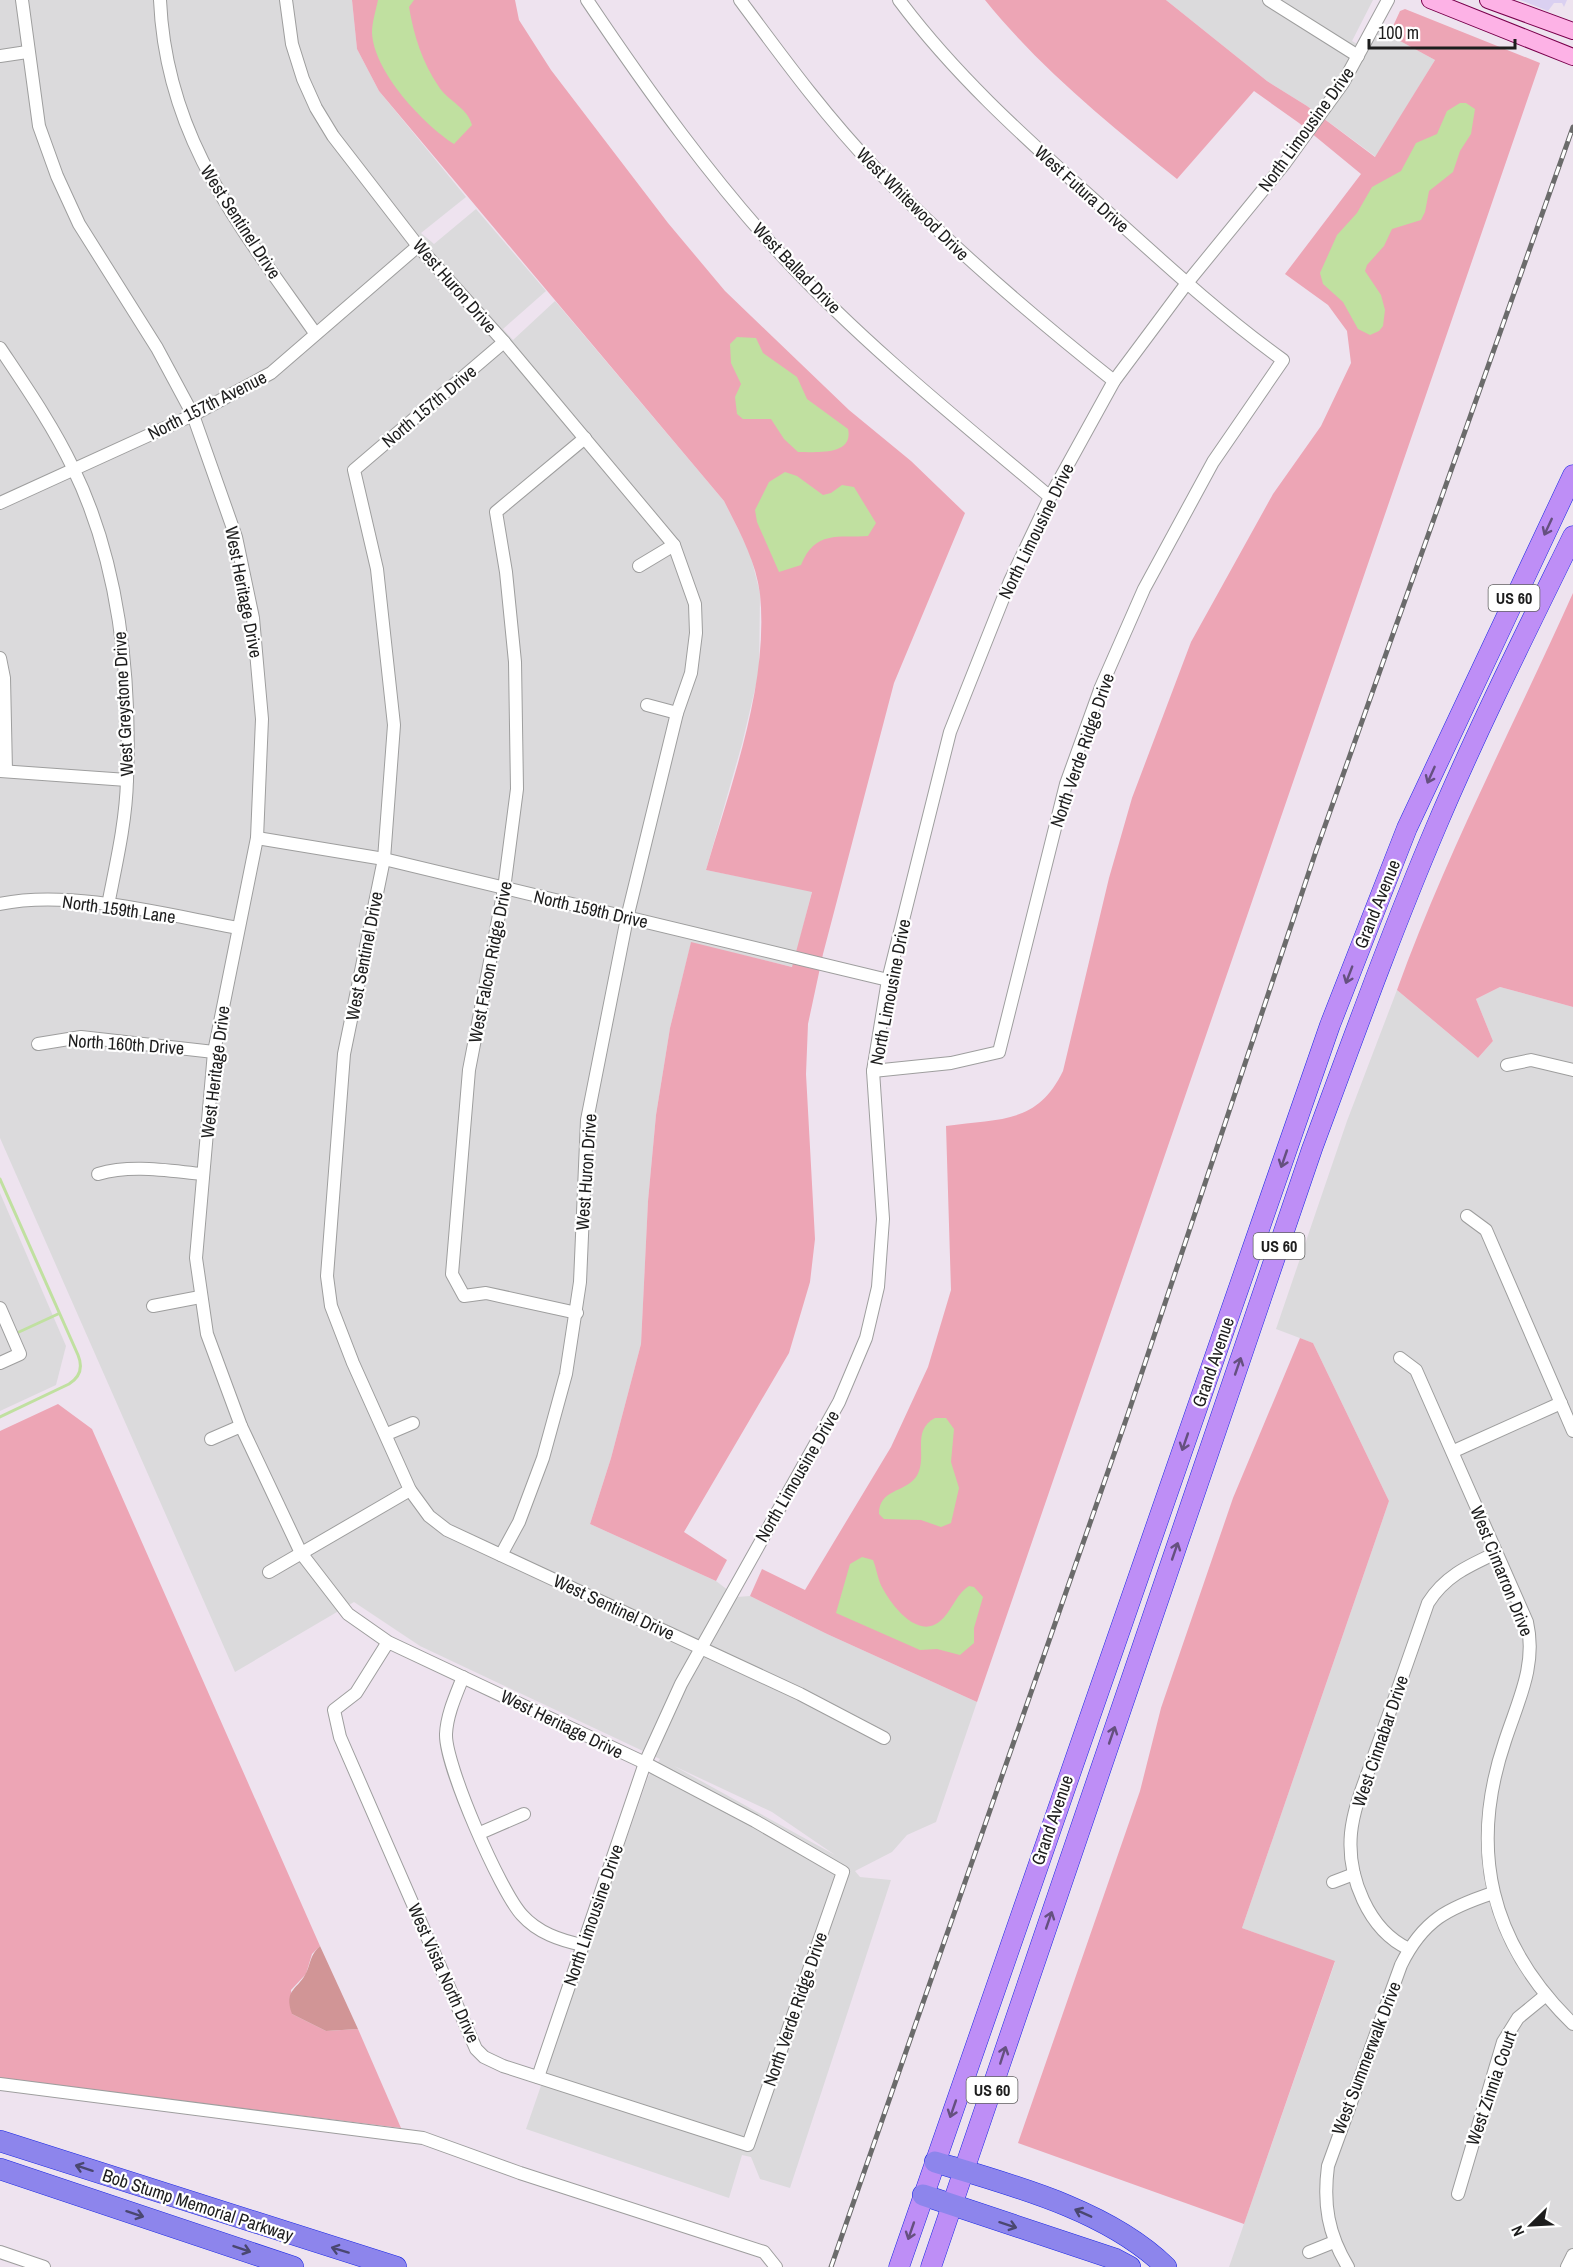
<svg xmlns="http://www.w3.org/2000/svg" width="1573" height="2267" font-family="'Archivo Narrow',sans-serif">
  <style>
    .residential { fill: #dbdadc; fill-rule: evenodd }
    .commercial { fill: #dad0f1 }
    .grass { fill: #eda5b5 }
    .forest { fill: #d19596 }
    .water { fill: #c0e0a0 }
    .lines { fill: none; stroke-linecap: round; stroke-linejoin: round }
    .stream { stroke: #c0e0a0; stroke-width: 3 }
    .minor-casing { stroke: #9e9e9e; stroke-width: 14 }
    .secondary-casing { stroke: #79004c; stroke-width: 18 }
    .trunk-casing { stroke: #1928e4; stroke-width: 21 }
    .motorway-casing { stroke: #1928e4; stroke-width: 22 }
    .minor { stroke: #fff; stroke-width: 12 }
    .secondary { stroke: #fdb2e6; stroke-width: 16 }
    .trunk { stroke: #be8ef6; stroke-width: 20 }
    .motorway { stroke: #8d85ec; stroke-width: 21 }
    .rail-casing { stroke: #6b6b6b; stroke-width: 5 }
    .rail { stroke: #fff; stroke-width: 3; stroke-dasharray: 9; stroke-linecap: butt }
    .oneway { stroke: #65507f }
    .oneway2 { stroke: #4a4770 }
    .labels { text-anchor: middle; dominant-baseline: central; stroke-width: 4.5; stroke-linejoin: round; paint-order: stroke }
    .shield { fill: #fff; stroke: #616161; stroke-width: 1.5 }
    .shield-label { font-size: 16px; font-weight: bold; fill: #1d1d1d }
    .street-label { font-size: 18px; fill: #1d1d1d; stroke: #fff }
  </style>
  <rect width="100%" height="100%" fill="#eee3ef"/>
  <!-- residential -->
  <g class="residential">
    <path d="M0,0h352l5,49 22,42 87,106 -45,36 13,11 42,-35 70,82 -43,38 10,11 42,-39 169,200 26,52 10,40 -1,79 -17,72 -36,126 106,21 -19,76 -102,-24 -21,85 -14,87 -8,86 -7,143 -30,114 -21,66 126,57 21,16 13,-1 77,38 150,68 -41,120 -29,13 -15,17 -37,19 5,6 31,3 -101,308 -30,-9 -9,-22 -9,-2 -13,43 -203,-69 122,-352 12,-18 -240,-113 -66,-44 -119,70 -235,-534zM674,1766l98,46 63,43z"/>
    <path d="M1166,0h207l-21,41 16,9 12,-20 55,30 -59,97 -69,-51 -40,-25z"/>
    <path d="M1500,987l73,20v1260h-344l106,-305 -93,-34 147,-427 -76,-158 -37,-14 71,-208 50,-131 81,68 15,-17 -17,-42z"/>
    <path d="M0,1193l66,153 -10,39 -56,26z"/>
  </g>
  <!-- commercial -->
  <path class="commercial" d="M1520,0h47l-3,7 -2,-4h-8l-6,8z"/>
  <!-- grass -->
  <g class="grass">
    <path d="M352,0h163l4,20 32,50 117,153 57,68 124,119 62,51 54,52 -71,170 -71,271 -15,70 -2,50 9,165 -5,43 -21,71 -105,179 43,28 -11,21 -126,-57 21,-66 30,-114 7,-143 8,-86 14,-87 21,-86 101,25 20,-75 -106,-22c25,-86 63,-185 54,-276 -4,-33 -21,-63 -36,-93l-345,-410 -22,-42z"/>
    <path d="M985,0h181l101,81 40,25 68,51 60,-97 -46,-25 11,-24 5,-2 135,54 -563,1639 -150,-68 -77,-38 12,-27 43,21 86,-143 37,-80 23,-77 -5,-164c53,-8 91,-1 117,-55l46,-193 23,-80 59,-156 82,-148 48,-68 30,-63 -4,-32 -19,-26 -43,-31 76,-100 -62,-51 -45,-32 -77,88c-68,-55 -137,-111 -192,-179z"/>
    <path d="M1573,593v414l-73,-20 -24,12 17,42 -15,17 -81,-68c49,-136 117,-265 176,-397z"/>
    <path d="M1300,1338l13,5 76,158 -147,427 93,33 -91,263 -226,-81 122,-352 21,-83 72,-210z"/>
    <path d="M58,1404l34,25 228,517 -8,8 -6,20 -15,16 1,24 34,17 32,-2 43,99 -401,-50v-647z"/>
  </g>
  <!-- forest -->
  <path class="forest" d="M320,1946l38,83 -32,2 -34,-17c-9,-26 7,-24 15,-43 4,-10 4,-17 13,-25z"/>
  <!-- water -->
  <g class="water">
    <path d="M378,0h36l-5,7c5,29 13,55 30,80 10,15 28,20 33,38l-18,19c-31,-20 -80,-72 -82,-111 0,-11 4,-23 6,-33z"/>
    <path d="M1460,103h6l9,6 -4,25 -11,17 -7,21 -24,19 -4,21 -4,8 -29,9 -8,17 -17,19 -2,6 16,24 4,15 -2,16 -4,5 -9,4 -12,-6 -15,-27 -20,-18 -3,-11 17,-38 20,-22 15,-26 29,-16 15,-28 21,-9 10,-23z"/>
    <path d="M737,337l19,1 7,15 34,24 10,22 41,30c6,27 -32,23 -50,23l-14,-13 -13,-20h-28l-6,-5 -2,-17 6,-13 -10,-21 -1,-19z"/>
    <path d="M785,472l12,4 26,19 8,-2 11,-8 12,2 22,36 -8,13c-30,2 -53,-6 -67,29l-22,7 -22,-50 -2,-12 14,-28z"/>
    <path d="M935,1418h11l8,11 -3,33 8,26 -8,35 -10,4 -20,-7 -37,-1 -5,-5c0,-25 25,-21 37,-37 13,-19 -6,-46 19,-59z"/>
    <path d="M862,1557l11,3c3,7 4,15 7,23 8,18 36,57 59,39 13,-10 16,-27 30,-36l5,1 9,10 -9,31v15l-14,12 -23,-6 -17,1 -84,-37 14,-49z"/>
  </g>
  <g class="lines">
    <!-- stream -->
    <g class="stream">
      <path d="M0,1179l78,176c5,12 2,22 -9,29l-69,33"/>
      <path d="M19,1332l39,-18"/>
    </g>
    <defs>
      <g id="minor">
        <path d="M22,0l17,126 18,50 22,48 78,124 36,67 43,122 17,81 9,101 -5,119 -43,214 -18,206 11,76 34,92 60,127 47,61 40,28 257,121 110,58 88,51 -95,273 -245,-79 -19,-9 -8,-8 -136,-312 -6,-27 22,-17 32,-51"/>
        <path d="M160,0c6,138 79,225 155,333"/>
        <path d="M286,0l6,44 11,35 13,29 17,28 85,110 86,96 170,203 21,59 1,29 -5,40 -14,40 -50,205 -40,202 -7,162 -14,92 -23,84 -24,64 -18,33"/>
        <path d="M587,0c61,91 125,180 199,260 80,86 174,161 264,237"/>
        <path d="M740,0c43,58 86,117 137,170 73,76 154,145 237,211"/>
        <path d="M1269,0l89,56"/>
        <path d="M0,56l27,-4"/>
        <path d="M504,342l-150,128 23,99 17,156 -10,134 -40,195 -17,222 4,30 22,57 57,127 19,26 18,14 353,164 84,44"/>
        <path d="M0,348c26,39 53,78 73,120 46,94 58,208 54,312 -1,42 -11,84 -19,125"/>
        <path d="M0,503l193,-88 78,-42 147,-127"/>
        <path d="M639,566l35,-21"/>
        <path d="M0,658l4,20 2,93"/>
        <path d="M647,705l30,8"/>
        <path d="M0,771l127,9"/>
        <path d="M257,838l127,21 504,121"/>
        <path d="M0,904c70,-15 167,11 238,24"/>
        <path d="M38,1044l43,-7 133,15"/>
        <path d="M1507,1065l24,-5 42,10"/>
        <path d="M873,1071l78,-8 48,-11 67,-268 35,-97 43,-98 69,-127 70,-102c-64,-46 -122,-100 -181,-153 -72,-65 -144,-128 -203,-207"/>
        <path d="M98,1174c34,-10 71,-3 105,0"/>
        <path d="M1467,1216l19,14 87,201"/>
        <path d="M153,1306l47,-9"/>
        <path d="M0,1308l20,46 -20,9"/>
        <path d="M577,1313l-91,-20 -22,3 -12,-22 17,-204 35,-181 13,-100 -2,-127 -9,-90 -10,-60 89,-74"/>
        <path d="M1400,1358l16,12 111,252c10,43 -9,79 -22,119 -37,109 -15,202 68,283"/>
        <path d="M387,1434l26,-11"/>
        <path d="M211,1439l30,-13"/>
        <path d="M1454,1451l107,-48"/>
        <path d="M269,1572l141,-82"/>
        <path d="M463,1677c-7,18 -16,37 -17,57 -1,31 54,157 76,181 16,18 38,25 60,30"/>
        <path d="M480,1833l44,-19"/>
        <path d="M1333,1882l21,-8"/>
        <path d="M1409,1949c-41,-19 -62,-73 -58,-116 3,-29 16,-56 25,-83 18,-49 35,-98 52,-147 17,-27 40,-37 68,-50"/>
        <path d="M538,2077l107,-314 36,-79 158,-282 27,-64 12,-51 5,-68 -10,-148 15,-91 62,-248 60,-151 40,-84 64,-116 73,-98 98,-120 58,-80 45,-83"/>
        <path d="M0,2084l423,54 97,35 244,79 12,15"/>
        <path d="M1458,2194l45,-152 15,-24 28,-23"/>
        <path d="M0,2252l44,15"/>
        <path d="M1309,2252l25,-10"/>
        <path d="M1348,2267c-20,-33 -25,-63 -20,-101l73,-201c22,-45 47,-57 92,-72"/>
        <path d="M1567,2267l6,-12"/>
      </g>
      <g id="secondary">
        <path d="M1430,0l143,57"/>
        <path d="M1488,0l85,31"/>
      </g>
      <g id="trunk">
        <path d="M899,2267l431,-1242 77,-197 166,-353"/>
        <path d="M931,2267l381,-1118c40,-108 79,-216 124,-322 42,-99 90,-195 137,-291"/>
      </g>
      <g id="motorway">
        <path d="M0,2141l396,126"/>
        <path d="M935,2162c77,23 173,48 231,105"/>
        <path d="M0,2169l293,98"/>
        <path d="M923,2195l192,64 15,8"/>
      </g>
    </defs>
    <!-- minor casing -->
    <use href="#minor" class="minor-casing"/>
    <!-- secondary casing -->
    <use href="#secondary" class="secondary-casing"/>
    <!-- trunk casing -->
    <use href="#trunk" class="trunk-casing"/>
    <!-- motorway casing -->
    <use href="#motorway" class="motorway-casing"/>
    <!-- minor -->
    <use href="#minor" class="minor"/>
    <!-- secondary -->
    <use href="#secondary" class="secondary"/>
    <!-- trunk -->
    <use href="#trunk" class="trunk"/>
    <!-- motorway -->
    <use href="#motorway" class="motorway"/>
    <defs>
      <path id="rail" d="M831,2267l297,-853 188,-563 257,-724"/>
    </defs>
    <!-- rail casing -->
    <use href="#rail" class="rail-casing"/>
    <!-- rail -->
    <use href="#rail" class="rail"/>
  </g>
  <!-- one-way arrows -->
  <defs><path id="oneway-shaft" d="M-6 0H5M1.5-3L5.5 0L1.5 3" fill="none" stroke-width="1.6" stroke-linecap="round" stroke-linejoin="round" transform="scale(1.5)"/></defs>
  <g class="oneway">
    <use href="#oneway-shaft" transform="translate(1548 527) rotate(115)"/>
    <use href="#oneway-shaft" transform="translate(1431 775) rotate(114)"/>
    <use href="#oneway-shaft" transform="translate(1349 975) rotate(111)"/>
    <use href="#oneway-shaft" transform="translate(1284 1159) rotate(109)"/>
    <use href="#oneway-shaft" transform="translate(1238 1366) rotate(-71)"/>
    <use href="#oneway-shaft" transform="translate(1185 1442) rotate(109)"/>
    <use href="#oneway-shaft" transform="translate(1175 1551) rotate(-71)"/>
    <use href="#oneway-shaft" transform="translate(1112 1735) rotate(-71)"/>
    <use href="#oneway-shaft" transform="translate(1049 1920) rotate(-71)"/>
    <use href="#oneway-shaft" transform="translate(1003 2055) rotate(-72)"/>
    <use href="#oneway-shaft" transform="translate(953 2109) rotate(109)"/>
    <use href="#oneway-shaft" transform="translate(911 2231) rotate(109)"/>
  </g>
  <g class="oneway2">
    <use href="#oneway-shaft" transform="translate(84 2168) rotate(-162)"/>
    <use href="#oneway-shaft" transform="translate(1083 2213) rotate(-156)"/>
    <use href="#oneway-shaft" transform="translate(135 2214) rotate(18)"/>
    <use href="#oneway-shaft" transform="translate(1008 2225) rotate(18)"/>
    <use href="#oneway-shaft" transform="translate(242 2249) rotate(19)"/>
    <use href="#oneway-shaft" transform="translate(340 2250) rotate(-163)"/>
  </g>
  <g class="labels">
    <!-- shield labels -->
    <g class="shield">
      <rect x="1488.5" y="585" width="51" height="26" rx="4.5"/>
      <rect x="1253.5" y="1233" width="51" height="26" rx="4.5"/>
      <rect x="966.5" y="2077" width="51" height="26" rx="4.5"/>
    </g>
    <g class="shield-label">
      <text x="1514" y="598">US 60</text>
      <text x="1279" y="1246">US 60</text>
      <text x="992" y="2090">US 60</text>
    </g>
    <!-- street labels -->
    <g class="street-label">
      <text transform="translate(1306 129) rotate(-54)">North Limousine Drive</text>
      <text transform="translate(1082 189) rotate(42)">West Futura Drive</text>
      <text transform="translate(913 204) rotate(45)">West Whitewood Drive</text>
      <text transform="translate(241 222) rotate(57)">West Sentinel Drive</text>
      <text transform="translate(797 268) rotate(46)">West Ballad Drive</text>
      <text transform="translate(455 286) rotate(49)">West Huron Drive</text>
      <text transform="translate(207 405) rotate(-27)">North 157th Avenue</text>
      <text transform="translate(429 406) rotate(-40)">North 157th Drive</text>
      <text transform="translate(1036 531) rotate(-64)">North Limousine Drive</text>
      <text transform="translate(244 592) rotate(79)">West Heritage Drive</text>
      <text transform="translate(123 704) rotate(-93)">West Greystone Drive</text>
      <text transform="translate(1082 750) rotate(-71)">North Verde Ridge Drive</text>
      <text transform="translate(1377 904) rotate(-68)">Grand Avenue</text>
      <text transform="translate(119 909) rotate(8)">North 159th Lane</text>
      <text transform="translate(591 909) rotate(13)">North 159th Drive</text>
      <text transform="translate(364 956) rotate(-79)">West Sentinel Drive</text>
      <text transform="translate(490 962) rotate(-79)">West Falcon Ridge Drive</text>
      <text transform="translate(890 992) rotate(-79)">North Limousine Drive</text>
      <text transform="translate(126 1044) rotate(4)">North 160th Drive</text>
      <text transform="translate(215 1072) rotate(-83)">West Heritage Drive</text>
      <text transform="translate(586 1172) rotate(-86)">West Huron Drive</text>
      <text transform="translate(1213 1362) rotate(-71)">Grand Avenue</text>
      <text transform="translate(797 1476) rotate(-60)">North Limousine Drive</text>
      <text transform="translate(1502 1571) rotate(68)">West Cimarron Drive</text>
      <text transform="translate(614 1607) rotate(25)">West Sentinel Drive</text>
      <text transform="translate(562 1724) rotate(26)">West Heritage Drive</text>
      <text transform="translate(1380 1741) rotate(-71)">West Cinnabar Drive</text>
      <text transform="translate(1052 1820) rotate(-71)">Grand Avenue</text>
      <text transform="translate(593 1915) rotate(-71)">North Limousine Drive</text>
      <text transform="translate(444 1973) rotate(66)">West Vista North Drive</text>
      <text transform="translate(795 2009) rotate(-71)">North Verde Ridge Drive</text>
      <text transform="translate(1366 2058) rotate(-69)">West Summerwalk Drive</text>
      <text transform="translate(1491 2088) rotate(-71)">West Zinnia Court</text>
      <text transform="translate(198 2205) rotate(18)">Bob Stump Memorial Parkway</text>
    </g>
  </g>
  <!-- north arrow -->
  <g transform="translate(1531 2225) rotate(246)" stroke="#ffffff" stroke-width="4.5" paint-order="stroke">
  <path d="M0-4.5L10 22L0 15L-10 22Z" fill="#1d1d1d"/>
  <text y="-9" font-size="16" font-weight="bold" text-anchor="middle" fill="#1d1d1d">N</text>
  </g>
  <!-- scale -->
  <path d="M1369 39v9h146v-9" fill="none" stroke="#1d1d1d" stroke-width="3"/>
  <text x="1378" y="39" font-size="18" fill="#1d1d1d" stroke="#ffffff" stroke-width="4.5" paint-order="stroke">100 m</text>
</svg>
